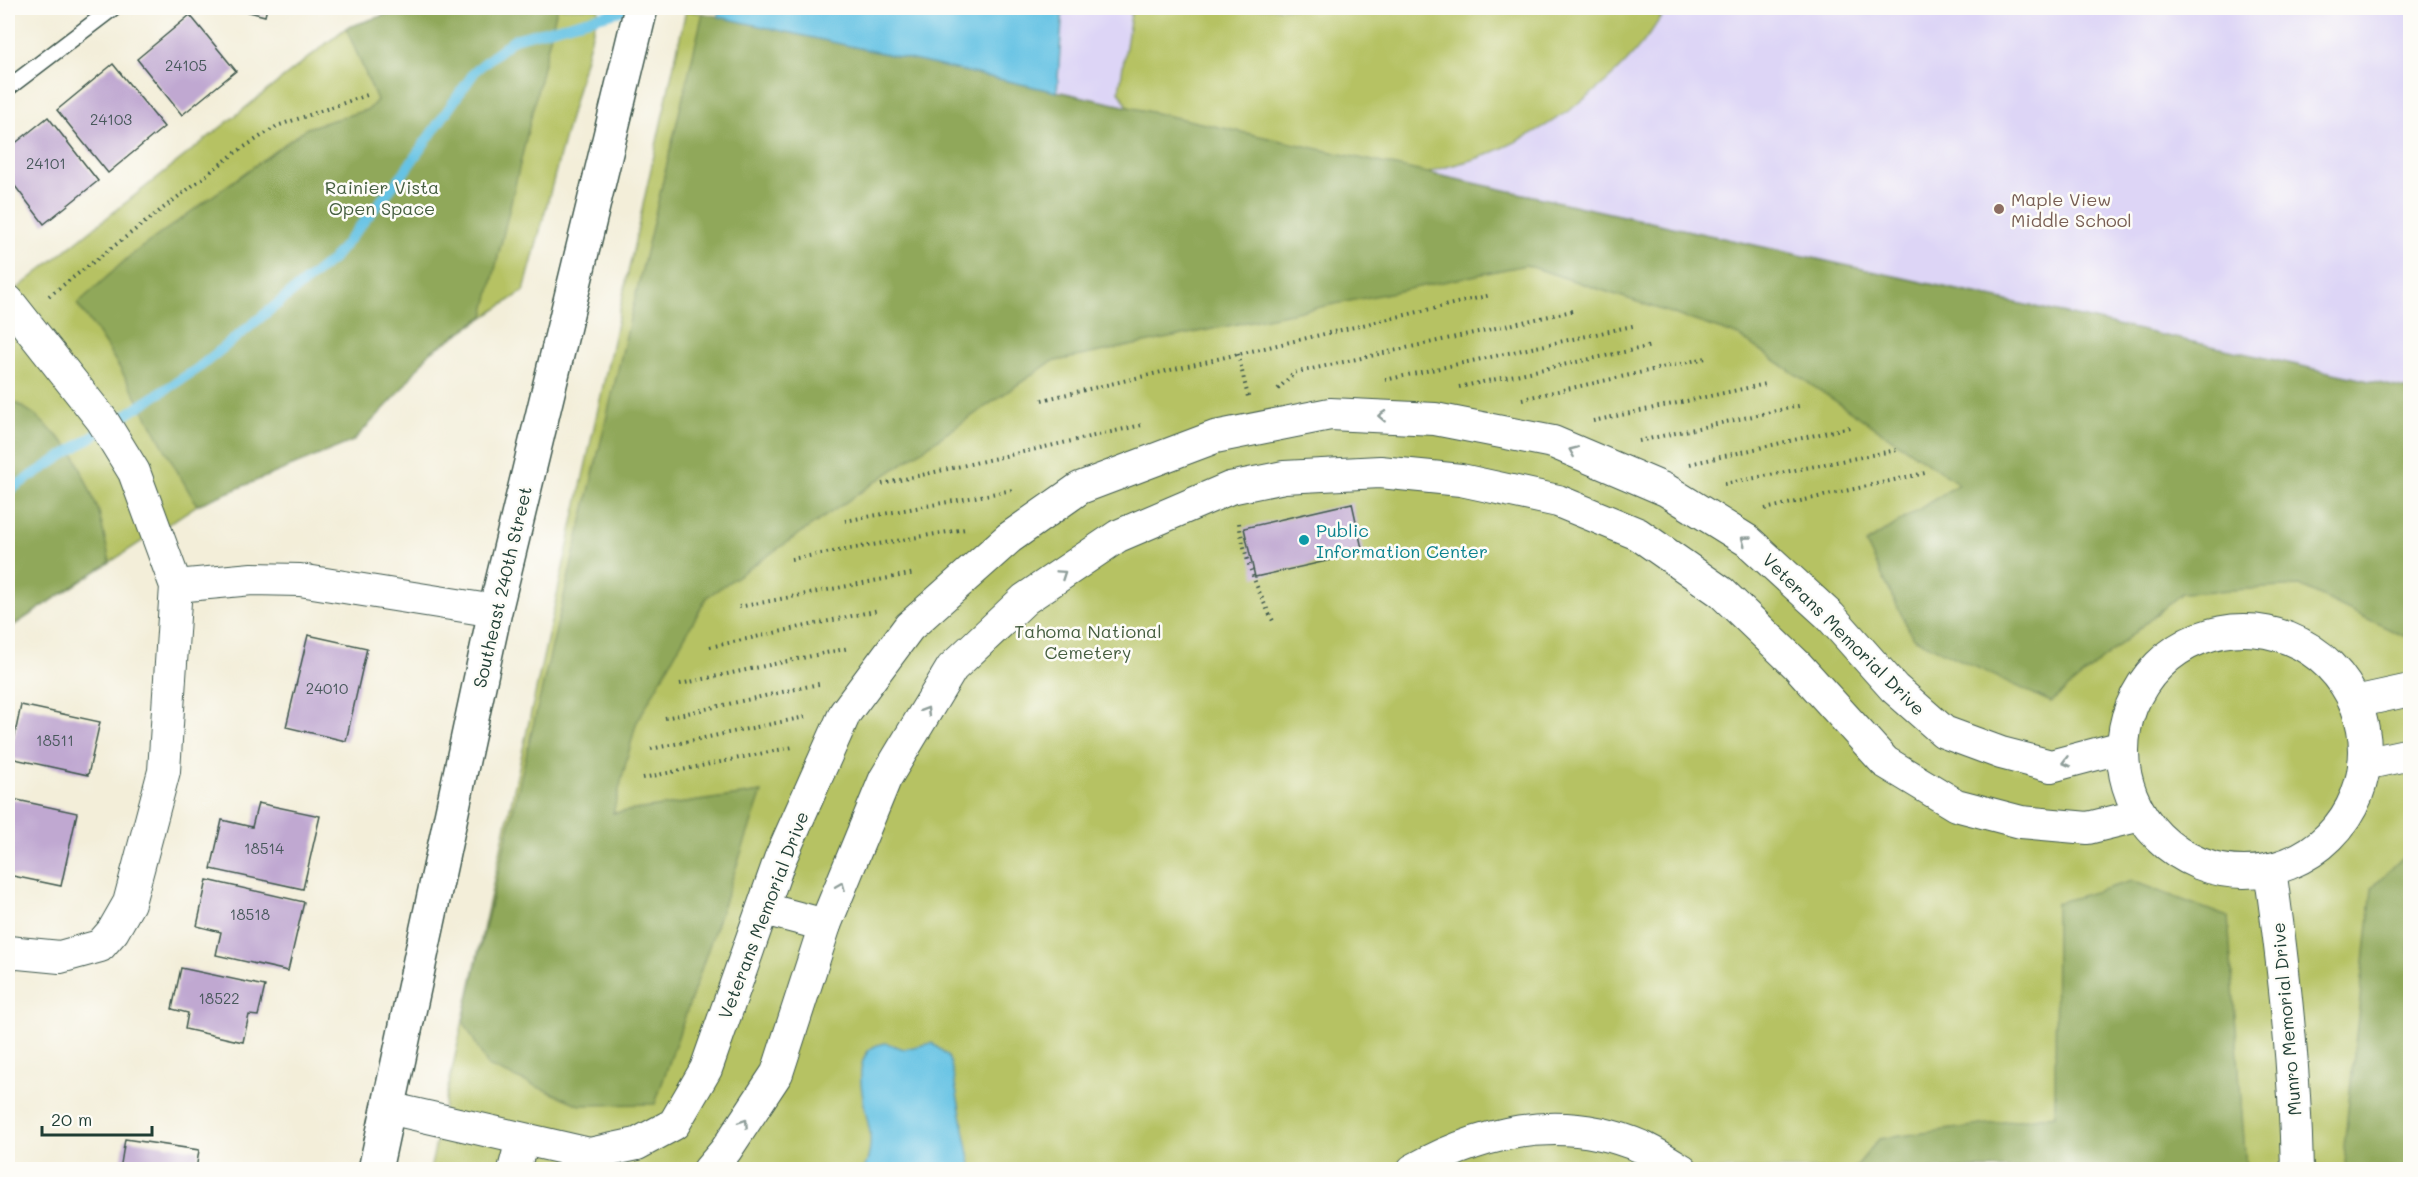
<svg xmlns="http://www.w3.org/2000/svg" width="2418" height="1177" font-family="Mali,sans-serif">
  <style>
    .built { fill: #ddd5f6 }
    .green { fill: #b6c264; stroke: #6a804c; stroke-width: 1.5 }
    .forest { fill: #90a85a; stroke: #587247; stroke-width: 1.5 }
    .water { fill: #66c3e4; stroke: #42808c; stroke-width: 1.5 }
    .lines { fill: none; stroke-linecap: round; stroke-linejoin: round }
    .stream { stroke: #66c3e4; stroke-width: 10 }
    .building { fill: #c0a8d1 }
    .service-casing { stroke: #3f584d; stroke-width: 18 }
    .minor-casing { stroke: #3f584d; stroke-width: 34 }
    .secondary-casing { stroke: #3f584d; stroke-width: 36 }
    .path { stroke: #3f584d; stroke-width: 4; stroke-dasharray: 1.5 4.5; stroke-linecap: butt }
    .service { stroke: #fff; stroke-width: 15 }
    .minor { stroke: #fff; stroke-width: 32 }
    .secondary { stroke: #fff; stroke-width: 33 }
    .oneway { stroke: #8f9e9a }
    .education-dot { fill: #8d6e63; stroke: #fdfcf7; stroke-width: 2 }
    .culture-dot { fill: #0f9aa8; stroke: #fdfcf7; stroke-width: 2 }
    .labels { text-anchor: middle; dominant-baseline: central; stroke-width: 5; stroke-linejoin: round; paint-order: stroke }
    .number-label { font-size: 15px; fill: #47585b }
    .park-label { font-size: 18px; fill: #455e40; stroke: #fdfcf7 }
    .education-label { font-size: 18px; fill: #785e54; stroke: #fdfcf7; text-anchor: start }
    .culture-label { font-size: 18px; fill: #0d838f; stroke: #fdfcf7; text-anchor: start }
    .street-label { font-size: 18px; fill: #1f3d34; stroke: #fdfcf7 }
  </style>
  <rect width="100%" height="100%" fill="#fdfcf7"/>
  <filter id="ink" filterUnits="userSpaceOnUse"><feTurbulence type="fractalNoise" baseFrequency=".0167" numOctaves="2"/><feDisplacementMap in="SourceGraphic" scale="12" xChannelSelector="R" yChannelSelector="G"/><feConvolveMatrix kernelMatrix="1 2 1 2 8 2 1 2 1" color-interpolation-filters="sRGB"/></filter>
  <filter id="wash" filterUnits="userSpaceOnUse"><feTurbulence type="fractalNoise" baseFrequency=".008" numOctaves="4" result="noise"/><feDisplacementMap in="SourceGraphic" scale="24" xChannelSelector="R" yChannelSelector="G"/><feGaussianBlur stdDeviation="1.35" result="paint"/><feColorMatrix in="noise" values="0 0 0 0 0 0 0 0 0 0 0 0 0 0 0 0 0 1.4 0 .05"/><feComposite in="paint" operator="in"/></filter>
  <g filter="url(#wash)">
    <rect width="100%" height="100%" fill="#f3eed9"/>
    <!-- built -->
    <path class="built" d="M770,8h1640v382l-1645,-363z"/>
    <!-- green -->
    <g class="green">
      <path d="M405,8h194l-75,283 -516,338v-333l338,-268z"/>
      <path d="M1132,8h534c-36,67 -114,122 -185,149 -17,6 -36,9 -52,16l981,217v779l-1980,1 256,-1160 442,97 -9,-16z"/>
    </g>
    <!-- forest -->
    <g class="forest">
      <path d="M405,8h152l-73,308 -53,35 -34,44 -44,46 -156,64c-41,-67 -72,-138 -120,-201l54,-49 176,-127 62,-19 8,-9 -31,-72z"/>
      <path d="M703,13l1707,377v244l-7,2 -103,-50 -118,7 -131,109 -138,-64 -47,-95 93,-59 -222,-149 -211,-70 -475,97 -344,235 -71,127 -23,89 149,-21 -107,312 -75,1 -92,-39 -25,-46z"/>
      <path d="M8,398l26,16 39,37 26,61 11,50 -102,67z"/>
      <path d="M2410,850v319h-63l-3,-22 28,-259z"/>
      <path d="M2132,881l96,36 18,252h-392l25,-30 176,-24 1,-212z"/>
    </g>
    <!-- water -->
    <g class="water">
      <path d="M719,8h344l-6,84 -338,-75z"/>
      <path d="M886,1043l18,6 28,-6 15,12 4,9 21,105h-108c5,-10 7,-24 6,-36 -4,-25 -26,-86 16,-90z"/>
    </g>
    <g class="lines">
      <!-- stream -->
      <path class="stream" d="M8,491l189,-122 136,-110 69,-84 74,-105 38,-31 118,-31"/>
    </g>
    <g id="blocks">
      <!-- building -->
      <g class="building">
        <path d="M233,8h34l-2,8z"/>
        <path d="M190,15l46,56 -54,44 -45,-56z"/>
        <path d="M113,64l51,63 -56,46 -51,-63z"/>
        <path d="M48,117l50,64 -54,43 -36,-47v-28z"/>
        <path d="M1352,503l11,50 -108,24 -11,-49z"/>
        <path d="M308,635l59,13 -21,93 -60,-14z"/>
        <path d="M21,705l79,17 -12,53 -78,-17z"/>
        <path d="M8,798l69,15 -16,73 -53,-11z"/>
        <path d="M258,803l62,13 -17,73 -92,-20 11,-49 30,7z"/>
        <path d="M207,880l97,22 -16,69 -72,-16 5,-23 -24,-6z"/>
        <path d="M181,968l84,18 -7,30 -9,-1 -6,27 -58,-13 3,-16 -16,-4z"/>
        <path d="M125,1139l74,11 -3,20h-76z"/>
      </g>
    </g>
  </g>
  <g filter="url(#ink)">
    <use href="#blocks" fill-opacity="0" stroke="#3f584d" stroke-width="1.5"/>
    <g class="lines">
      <defs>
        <path id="service" d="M8,88l105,-80"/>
        <g id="minor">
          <path d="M8,301l94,119 32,52 42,114 -12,185 -35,132 -16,28 -13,15 -40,11 -52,-5"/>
          <path d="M176,586l76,-7 48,1 195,31"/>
          <circle cx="2244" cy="751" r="121"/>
          <path d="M2355,702l55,-12"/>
          <path d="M2364,764l46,-10"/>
          <path d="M2270,869c14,101 25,199 27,301"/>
          <path d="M764,909l61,16"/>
          <path d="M388,1108l202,46 47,-10 37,-20 32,-55 74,-210 65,-146 64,-86 100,-89 71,-50 135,-51 115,-23 105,5 118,23 113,48 82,51 82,75 64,72 50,44 57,21 50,13 72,-19"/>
          <path d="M514,1170l8,-30"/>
          <path d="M709,1170l17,-20 51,-77 48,-148 60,-146 67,-111 73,-69 93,-63 112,-48 54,-11 96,-5 81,8 97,21 80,33 83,58 76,73 88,97 71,43 65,17 67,6 53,-13"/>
          <path d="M1413,1170c72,-40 150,-57 229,-23 13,6 27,15 40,23"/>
        </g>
        <path id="secondary" d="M375,1170l120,-559 146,-603"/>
      </defs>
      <!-- service casing -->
      <use href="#service" class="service-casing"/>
      <!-- minor casing -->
      <use href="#minor" class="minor-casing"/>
      <!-- secondary casing -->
      <use href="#secondary" class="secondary-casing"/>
      <!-- path -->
      <g class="path">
        <path d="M49,296l186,-143 42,-27 90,-31"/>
        <path d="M1238,354l10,43"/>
        <path d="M1385,380l252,-55"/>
        <path d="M1459,387l193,-41"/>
        <path d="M1278,389l16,-16 278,-62"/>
        <path d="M1522,399l184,-41"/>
        <path d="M1042,400l449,-105"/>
        <path d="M1593,421l173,-37"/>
        <path d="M1639,441l164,-36"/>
        <path d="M1690,464l160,-37"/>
        <path d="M882,484l260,-59"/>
        <path d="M1724,484l173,-34"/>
        <path d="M1765,509l160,-36"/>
        <path d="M845,521l168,-31"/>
        <path d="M1239,523c6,36 17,65 34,98"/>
        <path d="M791,559l174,-30"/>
        <path d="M739,607l176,-34"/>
        <path d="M710,647l169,-37"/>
        <path d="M680,684l169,-36"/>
        <path d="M665,718l158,-35"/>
        <path d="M651,749l154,-32"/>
        <path d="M643,778l150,-31"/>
      </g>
      <!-- service -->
      <use href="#service" class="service"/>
      <!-- minor -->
      <use href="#minor" class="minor"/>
      <!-- secondary -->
      <use href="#secondary" class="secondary"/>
    </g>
    <!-- one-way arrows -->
    <defs><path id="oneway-chevron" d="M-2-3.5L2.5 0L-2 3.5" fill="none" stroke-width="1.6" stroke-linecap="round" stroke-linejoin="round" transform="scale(1.5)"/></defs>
    <g class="oneway">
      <use href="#oneway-chevron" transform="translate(1382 416) rotate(-177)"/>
      <use href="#oneway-chevron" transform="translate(1573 451) rotate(-157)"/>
      <use href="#oneway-chevron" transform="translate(1745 540) rotate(-144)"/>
      <use href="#oneway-chevron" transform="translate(1062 574) rotate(-34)"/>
      <use href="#oneway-chevron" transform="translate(926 711) rotate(-59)"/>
      <use href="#oneway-chevron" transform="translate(2066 762) rotate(165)"/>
      <use href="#oneway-chevron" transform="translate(841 886) rotate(-68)"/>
      <use href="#oneway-chevron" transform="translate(744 1123) rotate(-56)"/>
    </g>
  </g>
  <!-- markers -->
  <circle class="education-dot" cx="1999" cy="209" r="6"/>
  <circle class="culture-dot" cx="1304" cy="540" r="6"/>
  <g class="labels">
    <!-- number labels -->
    <g class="number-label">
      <text x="186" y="65">24105</text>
      <text x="111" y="119">24103</text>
      <text x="46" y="163">24101</text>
      <text x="327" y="688">24010</text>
      <text x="55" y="740">18511</text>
      <text x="264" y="848">18514</text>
      <text x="250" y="914">18518</text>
      <text x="219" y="998">18522</text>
    </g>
    <!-- park labels -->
    <g class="park-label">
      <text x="382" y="187">Rainier Vista<tspan x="382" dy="21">Open Space</tspan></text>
      <text x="1088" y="631">Tahoma National<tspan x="1088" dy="21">Cemetery</tspan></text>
    </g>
    <!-- education labels -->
    <g class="education-label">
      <text x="2011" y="199">Maple View<tspan x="2011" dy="21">Middle School</tspan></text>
    </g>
    <!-- culture labels -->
    <g class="culture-label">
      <text x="1316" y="530">Public<tspan x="1316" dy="21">Information Center</tspan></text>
    </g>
    <!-- street labels -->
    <g class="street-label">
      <text transform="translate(502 587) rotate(-77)">Southeast 240th Street</text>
      <text transform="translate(1844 634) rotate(45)">Veterans Memorial Drive</text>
      <text transform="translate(763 915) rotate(-69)">Veterans Memorial Drive</text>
      <text transform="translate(2286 1019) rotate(-95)">Munro Memorial Drive</text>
    </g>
  </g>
  <!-- margin -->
  <rect width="2418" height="1177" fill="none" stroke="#fdfcf7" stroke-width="30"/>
  <!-- scale -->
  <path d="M42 1126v9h110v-9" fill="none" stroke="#1f3d34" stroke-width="3"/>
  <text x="51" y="1126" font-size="18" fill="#1f3d34" stroke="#fdfcf7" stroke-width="4.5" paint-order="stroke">20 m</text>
</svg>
